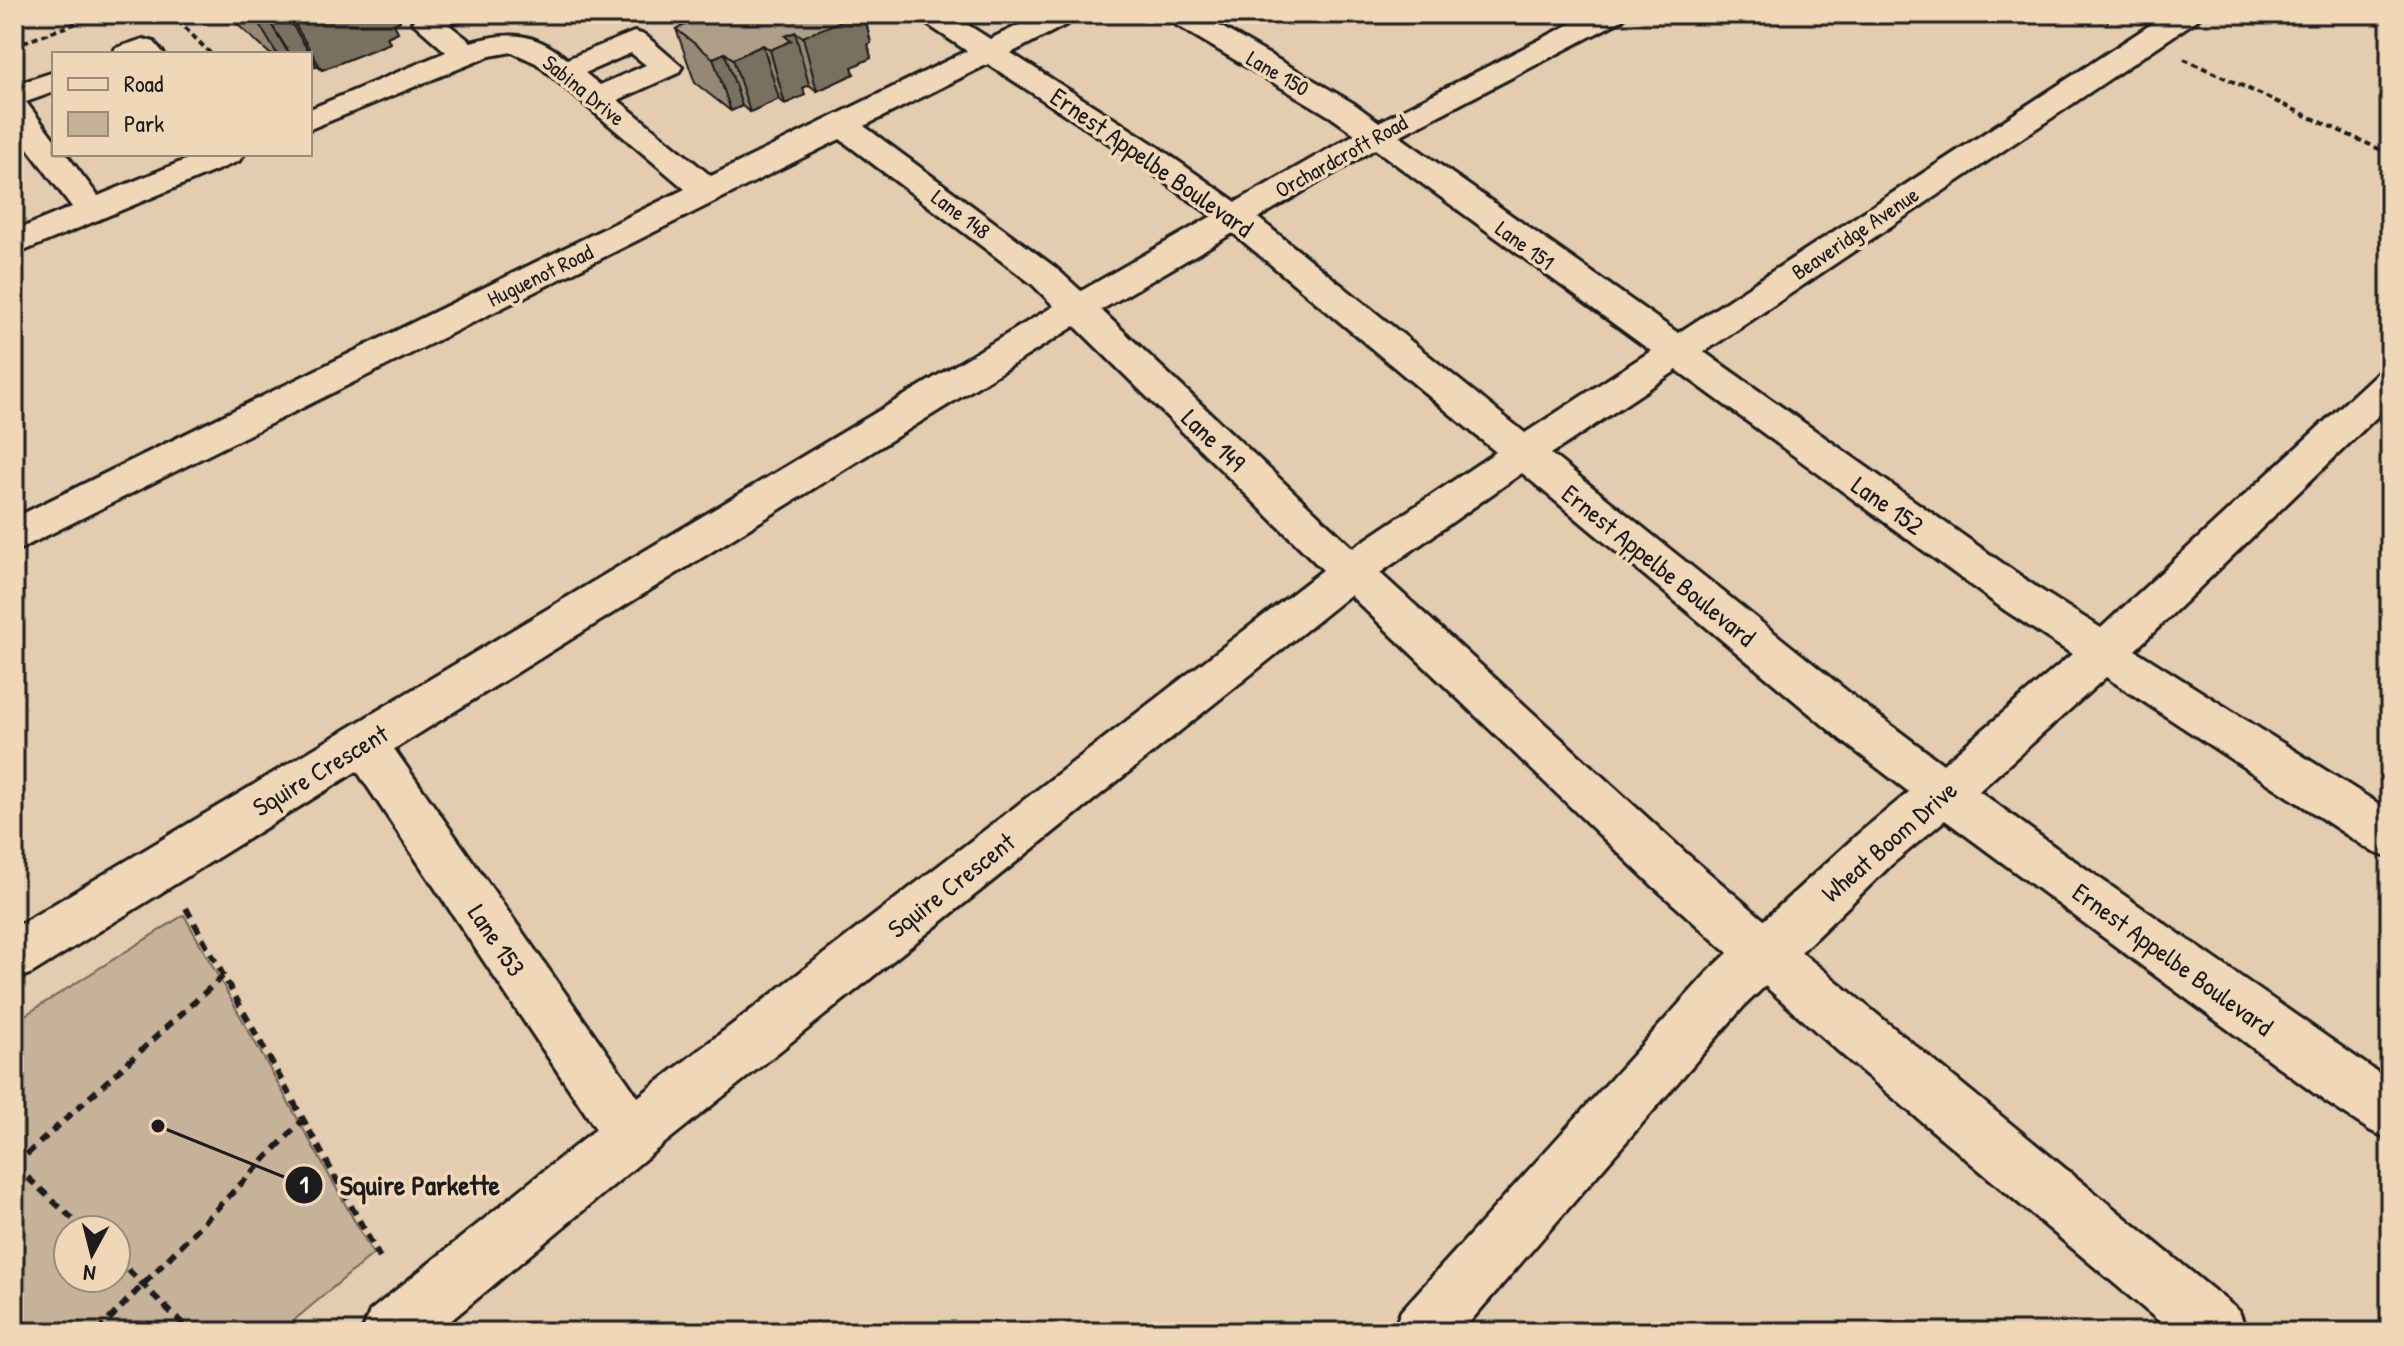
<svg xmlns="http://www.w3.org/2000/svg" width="2404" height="1346" font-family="'Patrick Hand',sans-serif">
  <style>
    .green { fill: #c6b199; stroke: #71665a; stroke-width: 2; fill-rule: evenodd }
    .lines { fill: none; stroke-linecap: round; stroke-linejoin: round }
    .minor-casing { stroke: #1c1c1c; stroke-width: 6 }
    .path-far1 { stroke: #1c1c1c; stroke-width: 4; stroke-dasharray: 6 4; stroke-linecap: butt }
    .path { stroke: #1c1c1c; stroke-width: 6; stroke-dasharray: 10 7; stroke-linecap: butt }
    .minor { fill: #f0d7b8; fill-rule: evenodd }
    .wall { fill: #968875; stroke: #1c1c1c; stroke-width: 2 }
    .shaded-wall { fill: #7a6f5f; stroke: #1c1c1c; stroke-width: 2 }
    .building { fill: #af9e88; stroke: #1c1c1c; stroke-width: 2 }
    .labels { text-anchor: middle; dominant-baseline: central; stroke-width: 7; stroke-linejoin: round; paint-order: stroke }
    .far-street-label { font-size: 22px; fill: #1c1c1c; stroke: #f0d7b8 }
    .street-label { font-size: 26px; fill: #1c1c1c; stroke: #f0d7b8 }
    .leader { fill: none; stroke: #1c1c1c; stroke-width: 3 }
    .callout-dot { fill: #1c1c1c; stroke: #f0d7b8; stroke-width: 3 }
    .mark-label { font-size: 24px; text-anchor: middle; font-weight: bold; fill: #fff }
    .callout-label { font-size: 28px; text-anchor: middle; font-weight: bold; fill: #1c1c1c; stroke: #f0d7b8; stroke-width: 7; stroke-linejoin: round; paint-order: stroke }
  </style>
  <rect width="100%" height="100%" fill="#e3ccaf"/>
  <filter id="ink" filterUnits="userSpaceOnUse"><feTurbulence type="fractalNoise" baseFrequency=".0125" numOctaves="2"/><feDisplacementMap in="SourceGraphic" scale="16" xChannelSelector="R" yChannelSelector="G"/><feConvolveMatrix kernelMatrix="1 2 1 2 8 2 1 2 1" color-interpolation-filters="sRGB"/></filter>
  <g filter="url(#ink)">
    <!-- green -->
    <path class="green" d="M184,915l189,339 -93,78h-266v-310zM68,1230h48v48h-48z"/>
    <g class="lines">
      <defs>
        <g id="minor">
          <path d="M421,14h41l-5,6 -9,4 23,18c39,-11 64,-10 96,17l67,-27 11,3 37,32 -4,6 -60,27 93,76 256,-125 -46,-31 -5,-6h35l39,25 52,-25h38l-5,6 -64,33 144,92 81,57 119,-68 -24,-17 -163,-97 -5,-6h36l154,89 26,19 211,-108h37l-5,6 -223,116 279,197 489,-319h35l-5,6 -493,332 332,235 65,41 276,-255 13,-4v35l-255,246 255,161v47l-17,-6 -267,-175 -127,114 80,59 331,231v58l-19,-8 -45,-29 -381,-282 -53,44 -91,88 438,359 8,21h-75l-326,-274 -81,-72 -21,20 -283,326h-68l8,-21 307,-339 20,-19 -75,-67 -303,-291 -699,559 -214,178h-75l8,-21 226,-182 -239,-358 -325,202 -18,7v-52l1040,-622 -22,-22 -192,-145 -826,413v-34l671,-329 -149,-126 -24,-11 -22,4 -180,73v-20l136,-57 -34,-30zM631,53l15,12 -46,20 -15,-12zM988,64l145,95 79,57 -131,75 -25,-23 -192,-142zM1375,149l276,202 -126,82 -267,-215zM1233,233l263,219 -143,96 -252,-238zM1075,326l248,244 -685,527 -244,-348zM1677,370l329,241 66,43 -129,110 -71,-53 -321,-257zM1522,473l318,266 69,53 -51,42 -94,86 -77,-66 -307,-281z"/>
          <path d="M143,39l11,3 10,12h-52l4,-6z"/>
          <path d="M54,72v20l-28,10 28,37v15h12l32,42 102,-42h44l-5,7 -225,94v-24l58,-24 -58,-77v-45z"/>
        </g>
      </defs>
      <!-- minor casing -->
      <use href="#minor" class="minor-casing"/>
      <!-- path-far1 -->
      <g class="path-far1">
        <path d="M171,14l40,40"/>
        <path d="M2088,14l20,9"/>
        <path d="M14,46l87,-32"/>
        <path d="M2184,59l206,95"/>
      </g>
      <!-- path -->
      <g class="path">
        <path d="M186,908l194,350"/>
        <path d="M14,1166l209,-190"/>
        <path d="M15,1166l70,64"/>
        <path d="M116,1258l75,74"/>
        <path d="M97,1332l206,-212"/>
      </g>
      <!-- minor -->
      <use href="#minor" class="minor"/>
    </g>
    <!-- wall -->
    <g class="wall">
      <path d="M226,14h171l3,7 -6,3 4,8 -11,5 3,6 -68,27 -5,-4 -7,3v-15h-40z"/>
      <path d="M679,14h185l7,29 -3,1 3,14 -19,9 2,7 -37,17 -8,-6 -6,3 2,7 -20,9 -6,-5 -29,13 -8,-6 -11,5 -36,-28 -19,-54 6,-2 -4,-10 3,-1z"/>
    </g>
    <!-- shaded-wall -->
    <g class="shaded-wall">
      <path d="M253,14h12l24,40h-12z"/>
      <path d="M280,14h6l24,40h-20l-22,-35z"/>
      <path d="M295,14h102l3,7 -6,3 4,8 -11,5 3,6 -68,27 -32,-54z"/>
      <path d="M607,14h23l-21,6z"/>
      <path d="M838,14h26l7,29 -3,1 3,14 -19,9 2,7 -37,17 -14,-54z"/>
      <path d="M795,32l14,53 -6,3 2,7 -20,9 -15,-54 15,-14z"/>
      <path d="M763,45l16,54 -29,13 -17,-53z"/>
      <path d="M725,53l17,53 -11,5 -18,-53z"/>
      <path d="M310,54l7,12 -7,3z"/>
    </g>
    <!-- building -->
    <g class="building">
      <path d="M265,14h15l-12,5z"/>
      <path d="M686,14h152l-4,2 7,5 -38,16 -8,-5 -10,4 6,5 -21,9 -7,-5 -30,14 -8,-6 -12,5 -37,-29 12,-5 -10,-7z"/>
    </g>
  </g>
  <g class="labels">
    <!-- far-street labels -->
    <g class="far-street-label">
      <text transform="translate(1278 73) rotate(30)">Lane 150</text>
      <text transform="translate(584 90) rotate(39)">Sabina Drive</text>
      <text transform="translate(1341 156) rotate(-29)">Orchardcroft Road</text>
      <text transform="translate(961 214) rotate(37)">Lane 148</text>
      <text transform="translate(1855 233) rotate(-34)">Beaveridge Avenue</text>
      <text transform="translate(1525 245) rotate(36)">Lane 151</text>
      <text transform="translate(540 275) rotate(-26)">Huguenot Road</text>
    </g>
    <!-- street labels -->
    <g class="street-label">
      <text transform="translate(1152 162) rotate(35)">Ernest Appelbe Boulevard</text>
      <text transform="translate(1214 440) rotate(44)">Lane 149</text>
      <text transform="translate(1888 505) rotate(35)">Lane 152</text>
      <text transform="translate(1659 565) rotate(39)">Ernest Appelbe Boulevard</text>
      <text transform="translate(320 770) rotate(-31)">Squire Crescent</text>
      <text transform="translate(1889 841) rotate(-41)">Wheat Boom Drive</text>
      <text transform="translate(951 885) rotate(-38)">Squire Crescent</text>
      <text transform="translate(497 940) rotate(56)">Lane 153</text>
      <text transform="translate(2173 959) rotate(36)">Ernest Appelbe Boulevard</text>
    </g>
  </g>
  <!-- callouts -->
  <path class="leader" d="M158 1126L304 1185"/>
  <g class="callout-dot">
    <circle cx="158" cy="1126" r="8"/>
    <circle cx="304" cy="1185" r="20"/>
  </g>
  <g class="mark-label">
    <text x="304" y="1193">1</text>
  </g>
  <g class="callout-label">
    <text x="420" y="1195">Squire Parkette</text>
  </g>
  <!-- margin -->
  <rect width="2404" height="1346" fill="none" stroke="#f0d7b8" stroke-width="48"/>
  <rect x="24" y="24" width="2356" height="1298" fill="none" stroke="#1c1c1c" stroke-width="3" filter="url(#ink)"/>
  <!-- legend -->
  <rect x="52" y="52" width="260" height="104" fill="#f0d7b8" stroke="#9b8c7a" stroke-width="2"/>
  <rect x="68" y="78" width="40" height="12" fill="#f0d7b8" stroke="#9b8c7a" stroke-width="2"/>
  <text x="124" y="92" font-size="24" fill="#1c1c1c">Road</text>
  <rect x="68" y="112" width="40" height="24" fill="#c6b199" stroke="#9b8c7a" stroke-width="2"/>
  <text x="124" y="132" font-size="24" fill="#1c1c1c">Park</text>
  <!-- north arrow -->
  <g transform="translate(92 1254) rotate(187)"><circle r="38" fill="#f0d7b8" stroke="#9b8c7a" stroke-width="2"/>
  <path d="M0-6L14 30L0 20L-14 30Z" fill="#1c1c1c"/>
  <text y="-12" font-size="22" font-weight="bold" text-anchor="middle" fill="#1c1c1c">N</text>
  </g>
</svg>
